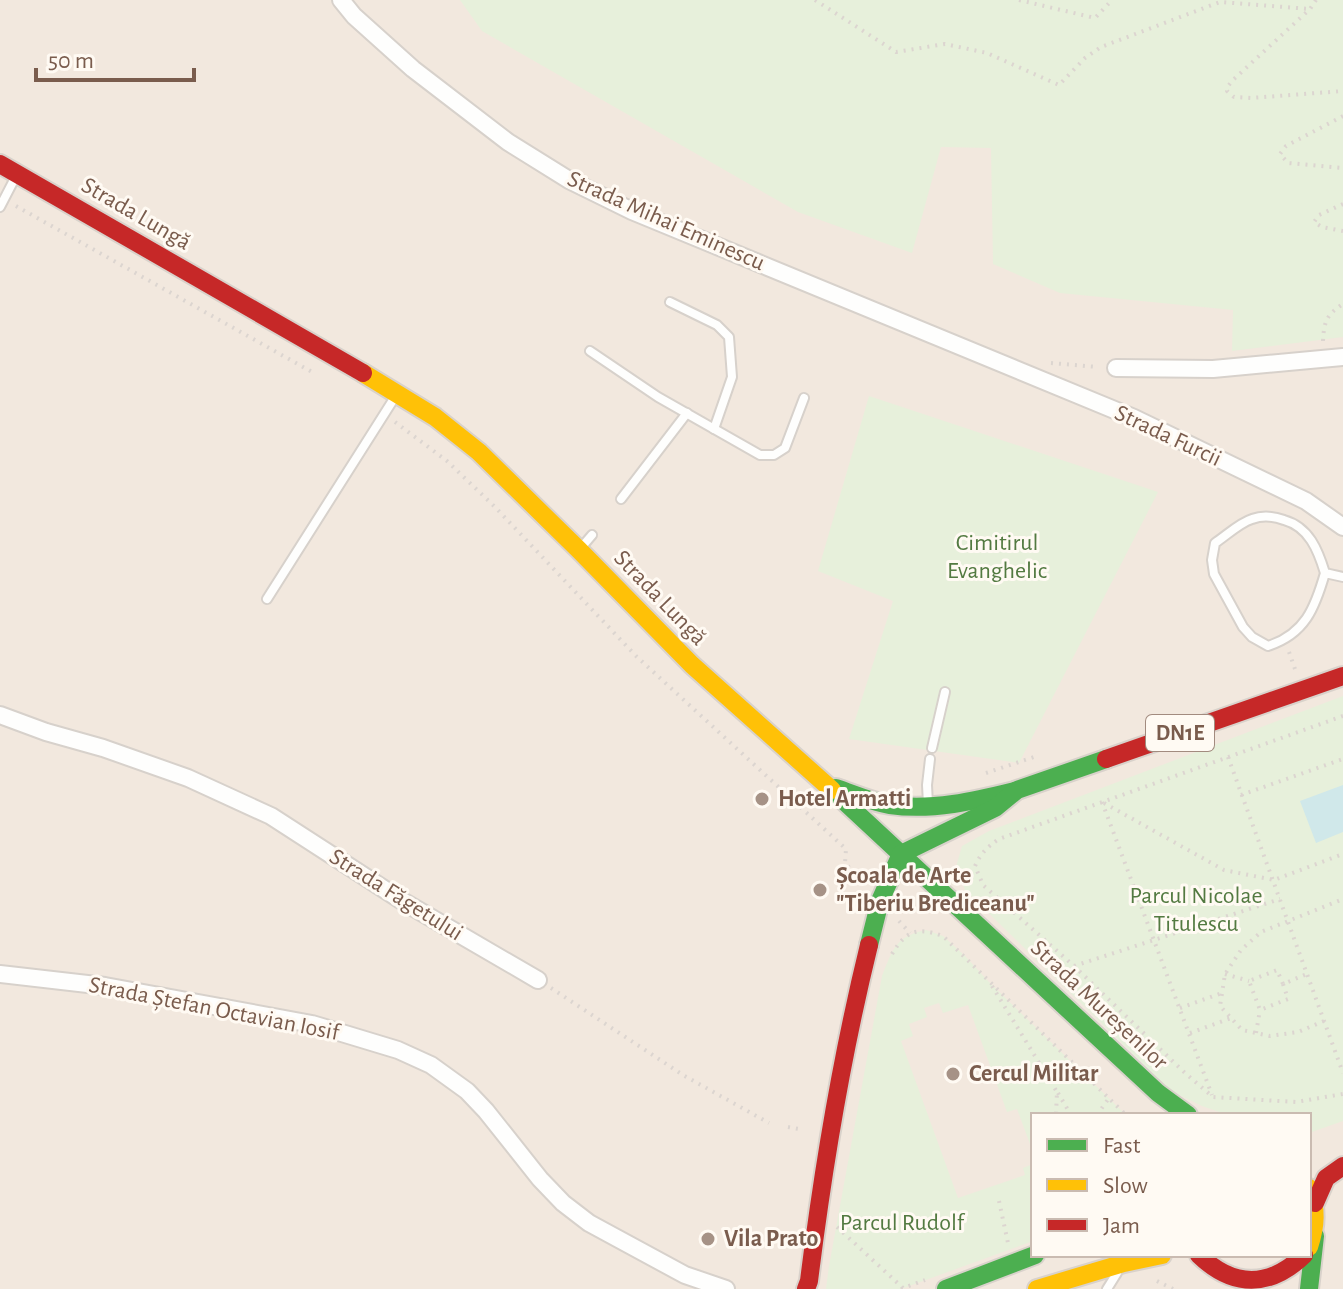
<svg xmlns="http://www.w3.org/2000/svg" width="1343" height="1289" font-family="'Alegreya Sans',sans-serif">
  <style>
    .residential { fill: #f2e8de; fill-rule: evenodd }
    .green { fill: #e7f0db }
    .water { fill: #d0e8ea }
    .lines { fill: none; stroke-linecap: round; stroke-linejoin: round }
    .lane-casing { stroke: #d7d1cb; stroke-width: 12 }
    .street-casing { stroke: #d7d1cb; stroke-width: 20 }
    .fast-casing { stroke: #d9d2cb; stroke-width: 22 }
    .slow-casing { stroke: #d9d2cb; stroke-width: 22 }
    .jam-casing { stroke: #d9d2cb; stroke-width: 22 }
    .path { stroke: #dcd5d0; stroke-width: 4; stroke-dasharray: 2 6; stroke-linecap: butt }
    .lane { stroke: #fefefd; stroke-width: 8 }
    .street { stroke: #fefefd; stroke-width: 16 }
    .fast { stroke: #4caf50; stroke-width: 18 }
    .slow { stroke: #ffc107; stroke-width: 18 }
    .jam { stroke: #c62828; stroke-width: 18 }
    .poi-dot { fill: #a69286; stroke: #fffaf3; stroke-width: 3 }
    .labels { text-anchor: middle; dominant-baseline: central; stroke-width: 6; stroke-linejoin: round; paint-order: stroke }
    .shield { fill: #fffaf3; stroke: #a28b7f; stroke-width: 2 }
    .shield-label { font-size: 22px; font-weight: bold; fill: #7a5c4d }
    .street-label { font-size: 24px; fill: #7a5c4d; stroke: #fffaf3 }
    .park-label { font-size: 24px; fill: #537a41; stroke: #fffaf3 }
    .poi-label { font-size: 24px; font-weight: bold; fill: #7a5c4d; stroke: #fffaf3; text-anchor: start }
  </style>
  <rect width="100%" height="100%" fill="#f9f5f0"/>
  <!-- residential -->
  <path class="residential" d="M0,0h1343v1289h-1343zM1033,1115h276v140h-276z"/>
  <!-- green -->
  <g class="green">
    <path d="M460,0h883v337l-111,14 1,-41 -173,-17 -67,-29 -2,-116 -50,-1 -29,106 -114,-41 -316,-181z"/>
    <path d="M869,396l289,96 -139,271 -170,-24 44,-138 -75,-30z"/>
    <path d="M1343,696v425l-34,12v-18h-81l-26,-9 -31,-15 -206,-201 -9,-23 6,-21 27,-15z"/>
    <path d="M926,930l17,6 22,20 23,25 138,134h-93v37l-16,-43 -10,3 -39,-107 -25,8 -4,-10 -15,5 3,9 -18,7 4,12 -12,5 57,157 67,-23 -2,-7 10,-4v77l-132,48h-75l3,-23 53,-290c11,-27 14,-40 44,-46z"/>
  </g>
  <!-- water -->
  <path class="water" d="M1343,785v47l-27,11 -16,-42z"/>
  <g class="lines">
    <defs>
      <g id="lane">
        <path d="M0,207l15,-29"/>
        <path d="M670,302l47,23 12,12 3,40 -18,52"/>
        <path d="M590,351l68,46 102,58h14l11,-7 19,-50"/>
        <path d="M621,499l66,-86"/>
        <path d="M580,549l12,-14"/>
        <path d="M1325,573c-10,35 -20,61 -57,73l-16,-9 -9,-10 -29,-53 -2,-14 3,-17c11,-7 24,-20 37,-24 11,-4 21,-3 32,1 25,7 34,30 41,53l18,4"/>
        <path d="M267,599l128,-202"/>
        <path d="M932,748l13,-56"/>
        <path d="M928,804l-1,-19 3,-26"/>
        <path d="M1107,1289l10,-16"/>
      </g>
      <g id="street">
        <path d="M341,0l13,16 59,53 95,73 61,38 63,31 502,207 172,83 37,26"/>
        <path d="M1116,368l97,1 130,-12"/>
        <path d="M0,715l46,17 57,16 85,30 83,38 133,86 134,78"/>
        <path d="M0,974l105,12 207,38 86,26 33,15 36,26 19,20 54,68 23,24 26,20 96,52 41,14"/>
      </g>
      <g id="fast">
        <path d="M836,788c18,6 35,14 54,17 42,6 85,-4 125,-14"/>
        <path d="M832,790l326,303 30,22"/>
        <path d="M869,945l11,-44 21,-47 94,-46 22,-18 89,-31"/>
        <path d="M946,1289l89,-34"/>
        <path d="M1309,1289l6,-53"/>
      </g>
      <g id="slow">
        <path d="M363,373l72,44 44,35 100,98 113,115 140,125"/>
        <path d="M1309,1188c8,21 7,38 0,59"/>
        <path d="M1037,1289l87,-26 38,-8"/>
      </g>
      <g id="jam">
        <path d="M0,164l363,209"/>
        <path d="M1106,759l237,-83"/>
        <path d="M1315,1203l11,-25 17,-12"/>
        <path d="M1199,1255c34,33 71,33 105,0"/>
        <path d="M806,1289l3,-8c14,-113 33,-226 60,-336"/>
      </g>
    </defs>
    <!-- lane casing -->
    <use href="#lane" class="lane-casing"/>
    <!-- street casing -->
    <use href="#street" class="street-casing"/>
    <!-- fast casing -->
    <use href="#fast" class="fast-casing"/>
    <!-- slow casing -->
    <use href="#slow" class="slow-casing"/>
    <!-- jam casing -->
    <use href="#jam" class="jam-casing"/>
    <!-- path -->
    <g class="path">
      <path d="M815,0l81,52 49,-8 42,9 72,32 26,-27 16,-11 119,-45 90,7"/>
      <path d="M1019,0l76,18 17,-18"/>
      <path d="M1316,0l-6,9 -76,70 -6,7 -1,5 7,6 17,1 92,-7"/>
      <path d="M1343,116l-57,30 -6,8 8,9 55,5"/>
      <path d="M1343,204l-24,11 -5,7 8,5 21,4"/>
      <path d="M16,206l296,166"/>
      <path d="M1323,341c1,-19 3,-26 20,-37"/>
      <path d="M1051,363l47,4"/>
      <path d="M395,422l52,39 48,46 141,149 210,193 -1,14 18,20"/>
      <path d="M1289,652l6,17"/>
      <path d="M1343,716l-344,123c-12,8 -18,14 -24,27l8,19 91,81 111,107 28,24 83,5 47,-8"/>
      <path d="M1228,757l115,316"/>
      <path d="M986,773l48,-16"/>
      <path d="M1241,795l102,-36"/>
      <path d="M1102,802l110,293"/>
      <path d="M1104,803l120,67 50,10 69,-26"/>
      <path d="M899,921l11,12"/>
      <path d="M892,954c14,-24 26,-27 51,-18l183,179"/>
      <path d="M1074,966l206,-67"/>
      <path d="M1225,974l24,7"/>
      <path d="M1283,984l5,15 -28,11 -11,-29 28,-11 6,14 24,-10"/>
      <path d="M992,986l65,106 -1,23"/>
      <path d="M551,988l132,87 86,48"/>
      <path d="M1180,1008l42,-15"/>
      <path d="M1324,1021l-26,11 -28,4 -28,-6 -22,-24 5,-32 16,-24 20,-18 82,-33"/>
      <path d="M1190,1033l41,-15"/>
      <path d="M1256,1033l4,-23"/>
      <path d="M1058,1093l13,22"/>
      <path d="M1097,1115l12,-17"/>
      <path d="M788,1127l11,2"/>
      <path d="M999,1201l9,42"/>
      <path d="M837,1227l66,61"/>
      <path d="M1157,1281l16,8"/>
      <path d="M901,1289l24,-9"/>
    </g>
    <!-- lane -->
    <use href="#lane" class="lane"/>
    <!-- street -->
    <use href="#street" class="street"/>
    <!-- fast -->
    <use href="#fast" class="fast"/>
    <!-- slow -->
    <use href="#slow" class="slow"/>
    <!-- jam -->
    <use href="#jam" class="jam"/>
  </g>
  <!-- markers -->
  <g class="poi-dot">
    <circle cx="762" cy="799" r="8"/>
    <circle cx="820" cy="890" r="8"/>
    <circle cx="953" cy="1074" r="8"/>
    <circle cx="708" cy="1239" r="8"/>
  </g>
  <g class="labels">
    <!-- shield labels -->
    <rect class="shield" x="1146" y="715" width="68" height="36" rx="6"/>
    <g class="shield-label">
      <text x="1180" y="733">DN1E</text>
    </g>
    <!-- street labels -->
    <g class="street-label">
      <text transform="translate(136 214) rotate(30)">Strada Lungă</text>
      <text transform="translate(666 221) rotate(24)">Strada Mihai Eminescu</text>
      <text transform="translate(1168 436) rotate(25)">Strada Furcii</text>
      <text transform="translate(660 598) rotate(46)">Strada Lungă</text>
      <text transform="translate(396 895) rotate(32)">Strada Făgetului</text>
      <text transform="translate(1099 1005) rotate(43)">Strada Mureșenilor</text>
      <text transform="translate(214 1009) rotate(11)">Strada Ștefan Octavian Iosif</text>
    </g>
    <!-- park labels -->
    <g class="park-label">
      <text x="997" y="543">Cimitirul<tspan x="997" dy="28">Evanghelic</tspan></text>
      <text x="1196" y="896">Parcul Nicolae<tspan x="1196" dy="28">Titulescu</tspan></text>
      <text x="902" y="1223">Parcul Rudolf</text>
    </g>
    <!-- poi labels -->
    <g class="poi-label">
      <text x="778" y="799">Hotel Armatti</text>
      <text x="836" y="876">Școala de Arte<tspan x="836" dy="28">"Tiberiu Brediceanu"</tspan></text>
      <text x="969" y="1074">Cercul Militar</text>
      <text x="724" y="1239">Vila Prato</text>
    </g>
  </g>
  <!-- legend -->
  <rect x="1031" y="1113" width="280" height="144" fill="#fffaf3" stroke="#cabbb1" stroke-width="2"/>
  <rect x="1047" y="1139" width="40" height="12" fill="#4caf50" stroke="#cabbb1" stroke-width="2"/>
  <text x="1103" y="1153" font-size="24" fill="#7a5c4d">Fast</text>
  <rect x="1047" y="1179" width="40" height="12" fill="#ffc107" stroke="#cabbb1" stroke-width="2"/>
  <text x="1103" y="1193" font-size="24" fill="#7a5c4d">Slow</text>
  <rect x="1047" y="1219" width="40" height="12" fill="#c62828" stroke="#cabbb1" stroke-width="2"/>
  <text x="1103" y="1233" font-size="24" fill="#7a5c4d">Jam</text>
  <!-- scale -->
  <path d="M36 68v12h158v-12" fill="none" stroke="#7a5c4d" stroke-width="4"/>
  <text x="48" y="68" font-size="24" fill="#7a5c4d" stroke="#fffaf3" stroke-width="6" paint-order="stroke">50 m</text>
</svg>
